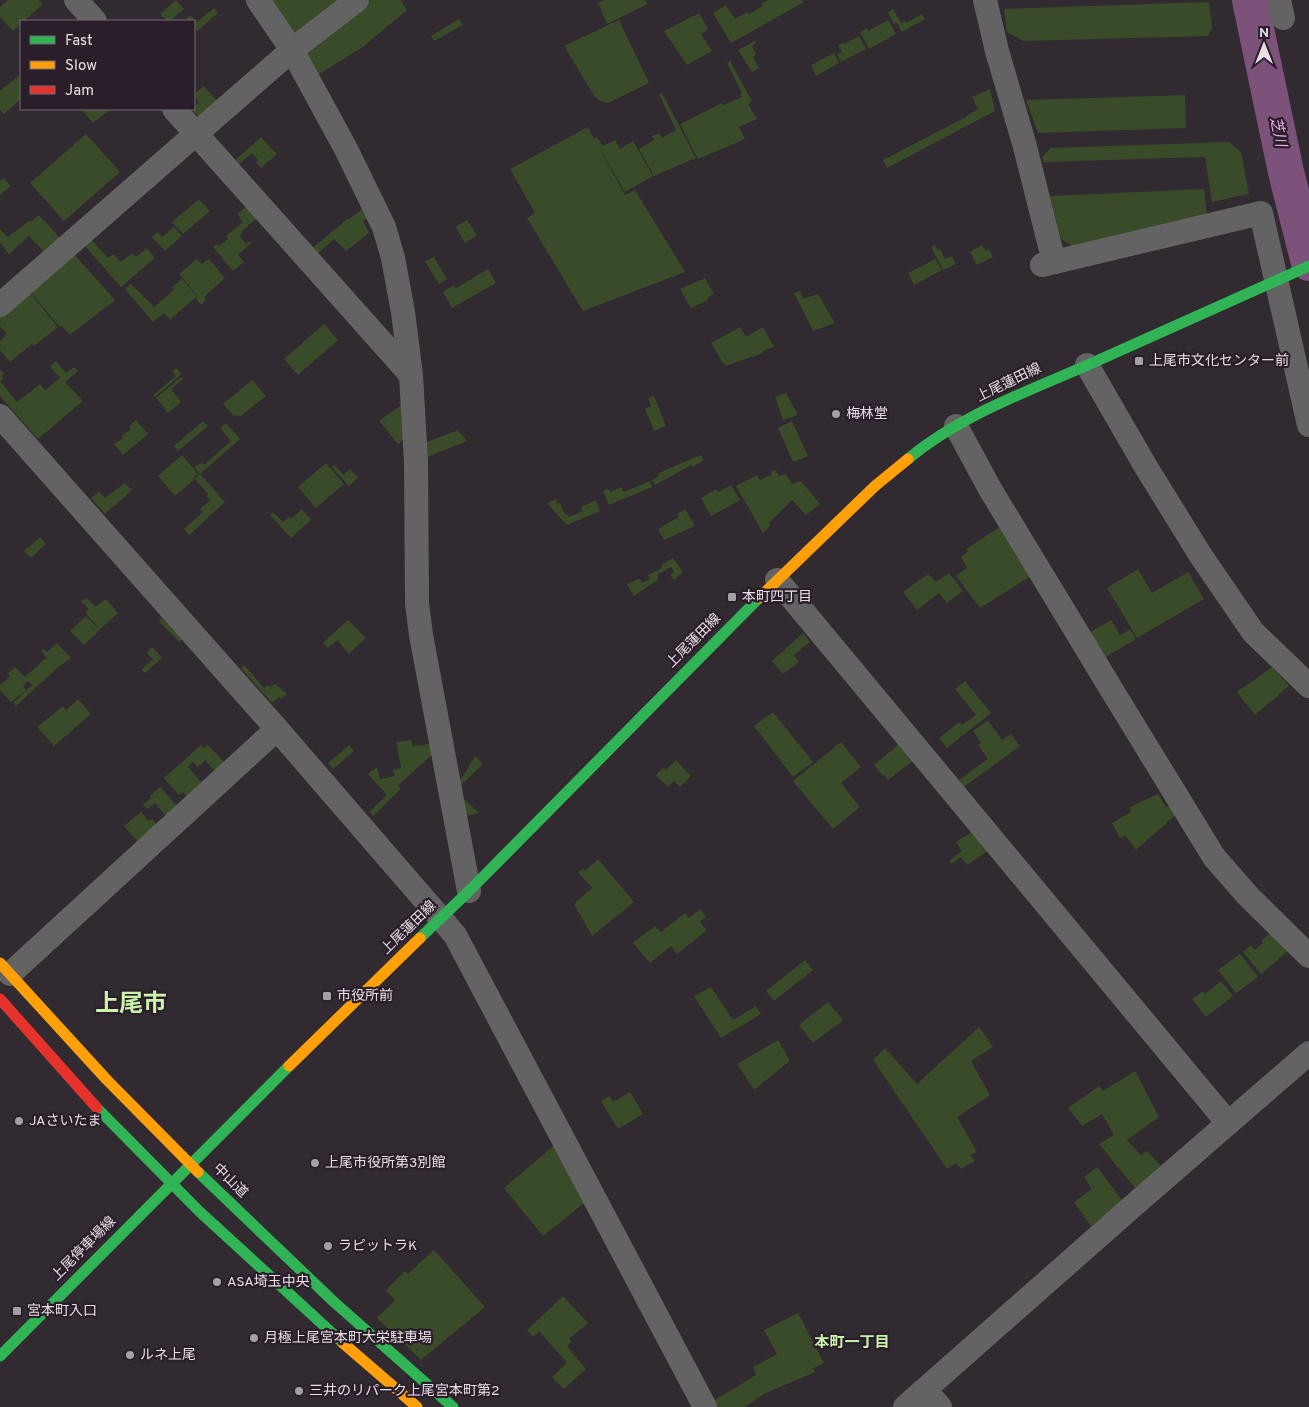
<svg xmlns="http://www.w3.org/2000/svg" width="1309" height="1407" font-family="Overpass,'Noto Sans JP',sans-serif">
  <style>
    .green { fill: #394b29 }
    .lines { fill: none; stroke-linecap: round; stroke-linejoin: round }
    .river { stroke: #7c527a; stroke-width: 36 }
    .street { stroke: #646363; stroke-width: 24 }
    .fast { stroke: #30b455; stroke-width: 11 }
    .slow { stroke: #ff9f0a; stroke-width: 11 }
    .jam { stroke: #e5322d; stroke-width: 11 }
    .poi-dot { fill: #a79fa7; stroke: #2a1e2a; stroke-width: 2 }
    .labels { text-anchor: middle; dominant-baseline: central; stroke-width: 4.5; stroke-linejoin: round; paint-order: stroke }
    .poi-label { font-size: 14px; fill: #e7dee6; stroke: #2a1e2a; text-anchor: start }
    .street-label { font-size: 14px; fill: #e7dee6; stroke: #2a1e2a }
    .water-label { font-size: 15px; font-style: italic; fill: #f5b1f2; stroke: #2a1e2a }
    .neighbourhood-label { font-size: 15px; font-weight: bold; fill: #caf2ad; stroke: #2a1e2a }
    .town-label { font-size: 24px; font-weight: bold; fill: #caf2ad; stroke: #2a1e2a }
  </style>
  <rect width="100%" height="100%" fill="#312a31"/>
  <!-- green -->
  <g class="green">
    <path d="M8,0h31l4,4 -19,17h-3v3l-8,7 -13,-14v-10z"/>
    <path d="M176,0l8,9 -14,12h-3l-7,-7z"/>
    <path d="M268,0h77l-45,33h-9z"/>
    <path d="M371,0h30l6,10 -43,36 -46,29 -14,-23z"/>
    <path d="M605,0h40l3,4 -41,20 -9,-21z"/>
    <path d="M768,0h34l2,2 -73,41 -18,-30 13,-8 9,14 12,-7 2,2 14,-8 -1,-3z"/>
    <path d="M1209,2l3,26 -4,8 -185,5 -16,-9 -3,-23z"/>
    <path d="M214,8l4,5 -21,18 -3,-4v-6h-6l-2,-3 4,-3 7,7z"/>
    <path d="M893,9l8,14 4,-2 1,2 16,-9 3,5 -23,13 -5,-9 -3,1 -6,-12z"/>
    <path d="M699,13l9,16 -7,5 11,17 -25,14 -23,-34z"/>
    <path d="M459,19l4,6 -29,16 -3,-5z"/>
    <path d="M619,20l30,63 -41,20 -8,-2 -5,-4 -31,-51z"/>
    <path d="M888,20l8,14 -27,15 -9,-17 7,-4 1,3z"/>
    <path d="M859,36l7,13 -25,13 -4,-8 5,-2 -4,-7 5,-2 1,1z"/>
    <path d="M755,41l1,2 -4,3 4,8 -3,3 6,11 -7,4 -14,-22z"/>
    <path d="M834,53l5,10 -23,13 -5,-11z"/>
    <path d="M730,61l22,40 -4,3 9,15 -18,8 6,12 -47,20 -18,-35 42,-21 1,2 19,-8 -2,-3 2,-1 -15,-30z"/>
    <path d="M18,76l3,4v19l-17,15 -4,-4v-19z"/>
    <path d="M203,86l15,15 -18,18 -8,-9 7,-8 -5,-7z"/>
    <path d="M990,89l5,22 -108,57 -4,-8 83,-43v-1l12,-7 -6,-12z"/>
    <path d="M662,93l34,65 -42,18 -15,-27 15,-9 -2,-4 7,-3 3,5 14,-8 -17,-36z"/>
    <path d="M1185,95l1,33 -148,5 -12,-33z"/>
    <path d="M85,109h26l-18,14 -10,-12z"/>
    <path d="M588,127l6,12 3,-2 6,9 12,-6 5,9 13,-8 20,35 -28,16 -28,-48 28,51 10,-5 50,82 -102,39 -56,-93 8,-5 -25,-44z"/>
    <path d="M86,134l34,38 -56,49 -34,-38z"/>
    <path d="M261,137l16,17 -16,14 -5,-6 2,-2 -6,-7 -15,13 -4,-4z"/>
    <path d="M1229,142l12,10 8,42 -37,8 -7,-45 -162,5 -1,-5 9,-9z"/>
    <path d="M4,178l7,8 -11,9v-14z"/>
    <path d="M1204,189l3,26 -132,33 -14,-9 -11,-43z"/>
    <path d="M199,199l11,12 -27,23 -11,-12z"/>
    <path d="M248,205l10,12 -17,15 1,1 -2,3 6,8 4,-3 1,2 -13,12 6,7 -11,9 -20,-24 4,-3 2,2 9,-7 -2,-3 17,-14 -6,-8z"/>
    <path d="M362,209l7,9 -6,2 6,13 -23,18 -12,-12 -16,14 -5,-5 34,-29 1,1z"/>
    <path d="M39,215l23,25 -18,12 -15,-16 -20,18 -9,-11v-14l8,8 21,-16 2,1z"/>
    <path d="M467,220l10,15 -12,8 -10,-16z"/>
    <path d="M174,227l8,9 -17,15 -13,-14 6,-5 4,5z"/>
    <path d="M91,239l17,19 6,-4 7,8 11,-9 4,4 11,-9 8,10 -34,29 -37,-42z"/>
    <path d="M935,245l3,5 2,-1 5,10 7,-3 4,8 -13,6 -12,-23z"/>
    <path d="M982,245l4,6 3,-2 4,8 -16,8 -7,-13z"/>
    <path d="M72,252l43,48 -45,35 -8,-9 -2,1 -31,-36z"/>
    <path d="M434,257l13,22 -8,5 -14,-23z"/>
    <path d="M197,259l5,5 7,-5 16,19 -21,19 2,3 -5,5 -5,-6 2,-3 -19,-22z"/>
    <path d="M935,259l7,11 -28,15 -6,-12z"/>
    <path d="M488,269l8,14 -44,25 -9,-16 11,-7 2,3z"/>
    <path d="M705,278l9,16 -7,4 1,2 -17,8 -11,-19z"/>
    <path d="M182,279l15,17 -27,24 -6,-7 -11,9 -28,-33 6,-5 23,23 20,-17 -2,-3z"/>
    <path d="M800,291l3,8 15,-5 17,29 -22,8 -19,-38z"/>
    <path d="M29,292l29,35 -24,19 -2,-2 -22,18 -10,-12v-9l7,-7 -7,-8v-9z"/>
    <path d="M324,324l14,16 -40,35 -14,-16z"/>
    <path d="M740,327l6,10 17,-10 11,20 -11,4v2l-38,13 -14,-23z"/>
    <path d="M56,361l10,12 8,-6 4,4 -13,11 18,19 -45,38 -38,-43v-26l4,3 -2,2 2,3 -4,3 17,21 23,-18 5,6 15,-12 -10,-12z"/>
    <path d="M176,368l6,6 -27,23 -2,-2 23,-19 -4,-5z"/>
    <path d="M181,377l2,2 -12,10 10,13 -13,11 -12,-15z"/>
    <path d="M252,380l14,16 -25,20 -8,-1 -10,-11z"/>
    <path d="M786,393l12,22 -15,5 -8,-23z"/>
    <path d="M654,396l12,30 -12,5 -9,-22 6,-3 -3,-8z"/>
    <path d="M406,397l2,39 -10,8 -19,-23 22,-16 -2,-3z"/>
    <path d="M136,420l12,14 -25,21 -10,-12h3l7,-5 -1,-2 9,-7 -2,-3z"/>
    <path d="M203,421l5,5 -30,25 -4,-5z"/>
    <path d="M792,421l16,35 -15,6 -15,-34z"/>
    <path d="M226,423l14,16 -40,35 25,28 -36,33 -5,-6 19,-17 -3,-3 10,-9 -3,-4 1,-2 -13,-15 -20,17 -17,-20 24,-21 16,19 -5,4 1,1 6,-5 -6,-7 8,-4 2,2 27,-24 -11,-13z"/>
    <path d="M458,430l9,11 -45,18v-15z"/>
    <path d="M701,455l3,5 -11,7 -2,-2 -36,20 -3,-5 7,-4 -1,-3z"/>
    <path d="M326,463l18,21 -28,24 -18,-21z"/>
    <path d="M335,465l8,10 7,-6 8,9 -9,8 -17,-19z"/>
    <path d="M776,470l3,6 7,-2 6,10 9,-3 19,23 -14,11 -14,-15 -23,23 1,3 -7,7 -27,-47 21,-11 3,5 12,-6 -1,-3z"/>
    <path d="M650,481l2,6 -43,18 -6,-14 5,-2 2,3 11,-5 3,5z"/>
    <path d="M125,483l7,7 -27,24 -14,-16 8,-7 6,7z"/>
    <path d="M731,485l9,15 -29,16 -10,-18 15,-9 2,3z"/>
    <path d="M556,499l2,5 2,-1 5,12 2,-1 2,3 13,-6 -1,-4 15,-7 4,11 -33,14 -20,-22z"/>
    <path d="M302,509l9,11 -20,18 -21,-23 3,-3 10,10 6,-5 2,2z"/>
    <path d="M685,509l10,17 -31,14 -6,-11 21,-12 -2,-3z"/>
    <path d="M1003,525l31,49 -54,34 -24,-32 11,-8 -6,-11 7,-5 -2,-3z"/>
    <path d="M40,537l6,7 -15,14 -7,-7z"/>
    <path d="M673,558l10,14 -9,8 -4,-5 4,-3 -3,-5 -14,8 2,4 -25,17 -7,-12 12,-5 3,4 8,-4 -2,-4 14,-7 -1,-3z"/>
    <path d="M1138,569l14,24 36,-21 16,27 -67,39 -30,-50z"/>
    <path d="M949,573l14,18 -16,12 -8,-10 -22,17 -14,-18 25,-18 8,8z"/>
    <path d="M87,598l8,9 11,-8 12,14 -18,16 -13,-14 -1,-3 3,-3 -8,-8z"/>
    <path d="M86,616l14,14 -16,15 -14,-14z"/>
    <path d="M162,618l20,21 -3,3 -20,-21z"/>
    <path d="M348,620l18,18 -17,16 -12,-14 -9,8 -5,-5z"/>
    <path d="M1111,620l9,15 10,-6 6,10 -32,19 -15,-25z"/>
    <path d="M803,633l7,9 -16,13 5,7 -16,12 -11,-13z"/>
    <path d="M57,643l14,15 -15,11 -40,37 -3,-3 19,-18 -4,-4 -5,5 3,4 -15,12 -11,-12v-5l10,-9 -2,-3 7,-6 10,10 21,-19 4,4 -9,-11 3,-2 3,3z"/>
    <path d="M152,647l10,11 -17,15 -4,-3 12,-11 -6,-6z"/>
    <path d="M244,665l20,23 4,-3 2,2 5,-3 12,10 -6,5 -2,-2 -7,6 -31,-35z"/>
    <path d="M1272,667l17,19 -34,29 -18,-23z"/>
    <path d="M965,681l26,32 -44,35 -8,-10 20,-16 3,3 14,-10 -21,-26z"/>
    <path d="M78,699l13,15 -37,32 -17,-19 26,-21 3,4z"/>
    <path d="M773,712l40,50 -20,15 -39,-51z"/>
    <path d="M988,720l14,20 9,-6 9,12 -59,43 -5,-7 32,-23 -10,-14 3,-2 -8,-12z"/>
    <path d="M411,740l2,6 17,-2 2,11 -34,30 3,4 -28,27 -4,-4 18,-17 -19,-21 9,-7 3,12 15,-3 -2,-6 8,-2 -5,-26z"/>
    <path d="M841,742l20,25 -20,16 19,24 -27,22 -40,-48z"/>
    <path d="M900,743l14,17 -26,20 -4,-5 -1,1 -9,-11z"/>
    <path d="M207,744l19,20 -10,9 -11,-13 -7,7 -5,-5 -5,5 15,17 -15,14 -5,-6 -4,3 -15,-17 37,-33 3,3z"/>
    <path d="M349,745l5,6 -21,18 -5,-6z"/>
    <path d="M475,756l8,8 -24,23 -2,-1z"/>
    <path d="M676,760l15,16 -11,11 -6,-6 -6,6 -12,-12 7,-7 3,2z"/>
    <path d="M160,787l17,19 -11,10 -11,-13 -8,6 -4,-4 8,-7 -1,-2z"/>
    <path d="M458,793l21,20 -17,4z"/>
    <path d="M1158,794l8,13 8,-5 6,9 -44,39 -10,-14 -6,2 -8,-15 19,-11 -1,-5z"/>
    <path d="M141,812l8,9 3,-2 7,7 -20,17 -15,-17z"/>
    <path d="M975,830l17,18 -25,17 -6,-8 -10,7 -2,-3 13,-10 -6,-9z"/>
    <path d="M598,859l36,43 -42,34 -18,-32 18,-16 -14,-16 5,-3 2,2z"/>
    <path d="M700,909l6,8 -6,5 7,8 -30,24 -6,-8 -21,17 -17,-20 22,-17 6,6 24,-19 4,5z"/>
    <path d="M1272,932l16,19 -27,23 -18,-22 8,-7 4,5 8,-7 -2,-2z"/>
    <path d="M1240,954l18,23 -22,16 -18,-23z"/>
    <path d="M805,960l8,10 -39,31 -8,-10z"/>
    <path d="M1221,981l12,15 -27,21 -14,-18 11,-8 2,3z"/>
    <path d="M711,987l22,33 23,-14 5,8 -40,24 -27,-42z"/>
    <path d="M828,1002l15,18 -30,23 -14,-18z"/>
    <path d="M979,1027l14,20 -22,14 19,34 -33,22 20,35 -7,3 5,6 -14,8 -5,-6 -9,6 -74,-109 12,-12 32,36z"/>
    <path d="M778,1040l12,21 -36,29 -17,-26z"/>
    <path d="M1135,1071l24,46 -32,23 14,15 6,-4 17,18 -29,19 -36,-44 15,-9 -12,-21 -20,12 -14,-18 31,-22 4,5z"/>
    <path d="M630,1092l13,22 -25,15 -17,-28 8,-5 4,6z"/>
    <path d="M556,1144l31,57 -44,35 -39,-48z"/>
    <path d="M1097,1167l25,33 -3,2 1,2 -29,22 -17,-24 18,-13 -8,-12z"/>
    <path d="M434,1250l51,57 -64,53 -44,-42 18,-18 -9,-10 19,-19 3,3z"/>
    <path d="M563,1296l25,27 -19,16 2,3 -4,4 19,23 -22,20 -12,-12 15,-14 -28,-32 -6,6 -6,-7z"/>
    <path d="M798,1313l26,50 -11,5 2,4 -51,22 -19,13h-29l-3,-6 43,-26 -3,-8 24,-13 -13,-24z"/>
  </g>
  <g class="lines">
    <!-- river -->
    <path class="river" d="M1250,0l36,172 23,91"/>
    <!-- street -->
    <g class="street">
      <path d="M76,0l19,21"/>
      <path d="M258,0l34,50 54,99 38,78 9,31 10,54 8,63 5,87 1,141 4,32 48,256"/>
      <path d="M985,0l12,51 27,92 30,119"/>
      <path d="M1279,0l4,18"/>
      <path d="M174,109l237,266"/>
      <path d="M1042,265l219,-52 48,212"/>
      <path d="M0,305l292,-255 65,-50"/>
      <path d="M1087,365l59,102 55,89 52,76 56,54"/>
      <path d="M0,416l277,313 178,206 250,472"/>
      <path d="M956,426l34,63 123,203 101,165 34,39 61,60"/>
      <path d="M777,580l451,543"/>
      <path d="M10,974l267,-245"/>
      <path d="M925,1390l15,17"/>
      <path d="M905,1407l229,-202 175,-152"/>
    </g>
    <!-- fast -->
    <g class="fast">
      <path d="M908,459c52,-44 121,-68 182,-95 73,-33 146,-65 219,-98"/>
      <path d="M420,938l49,-47 290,-293"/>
      <path d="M97,1108l103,104 143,131"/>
      <path d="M198,1172l136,130 119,105"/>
      <path d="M0,1356l289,-290"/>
    </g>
    <!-- slow -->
    <g class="slow">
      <path d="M759,598l116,-112 33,-27"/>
      <path d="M0,963l107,117 91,92"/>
      <path d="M289,1066l131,-128"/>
      <path d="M343,1343l74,64"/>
    </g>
    <!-- jam -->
    <path class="jam" d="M0,999l97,109"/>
  </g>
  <!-- markers -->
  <g class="poi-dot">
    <rect x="1134" y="356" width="10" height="10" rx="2.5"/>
    <circle cx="836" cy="414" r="5"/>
    <rect x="727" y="592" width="10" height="10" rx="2.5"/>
    <rect x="322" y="991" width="10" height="10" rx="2.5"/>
    <circle cx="19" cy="1121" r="5"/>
    <circle cx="315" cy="1163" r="5"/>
    <circle cx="328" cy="1246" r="5"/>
    <circle cx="217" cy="1282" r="5"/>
    <rect x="12" y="1306" width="10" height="10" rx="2.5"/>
    <circle cx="254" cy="1338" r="5"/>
    <circle cx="130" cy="1355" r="5"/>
    <circle cx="299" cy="1391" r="5"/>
  </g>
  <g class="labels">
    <!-- poi labels -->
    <g class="poi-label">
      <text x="1149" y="361">上尾市文化センター前</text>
      <text x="846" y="414">梅林堂</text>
      <text x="742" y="597">本町四丁目</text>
      <text x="337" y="996">市役所前</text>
      <text x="29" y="1121">JAさいたま</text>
      <text x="325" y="1163">上尾市役所第3別館</text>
      <text x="338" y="1246">ラピットラK</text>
      <text x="227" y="1282">ASA埼玉中央</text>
      <text x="27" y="1311">宮本町入口</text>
      <text x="264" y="1338">月極上尾宮本町大栄駐車場</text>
      <text x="140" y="1355">ルネ上尾</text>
      <text x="309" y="1391">三井のリパーク上尾宮本町第2</text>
    </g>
    <!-- street labels -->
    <g class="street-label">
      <text transform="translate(1009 383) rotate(-26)">上尾蓮田線</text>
      <text transform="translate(694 641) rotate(-45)">上尾蓮田線</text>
      <text transform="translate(409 928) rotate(-44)">上尾蓮田線</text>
      <text transform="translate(230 1181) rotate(44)">中山道</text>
      <text transform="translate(84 1249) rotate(-45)">上尾停車場線</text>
    </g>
    <!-- water labels -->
    <g class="water-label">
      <text transform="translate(1277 132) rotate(78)">芝川</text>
    </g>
    <!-- neighbourhood labels -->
    <g class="neighbourhood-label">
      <text x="852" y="1343">本町一丁目</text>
    </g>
    <!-- town labels -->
    <g class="town-label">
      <text x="131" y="1005">上尾市</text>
    </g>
  </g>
  <!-- legend -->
  <rect x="20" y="20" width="175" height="90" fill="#2a1e2a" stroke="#766b75"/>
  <rect x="30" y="36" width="25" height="8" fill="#30b455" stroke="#766b75"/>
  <text x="65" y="45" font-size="15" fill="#e7dee6">Fast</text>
  <rect x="30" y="61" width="25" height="8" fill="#ff9f0a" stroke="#766b75"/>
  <text x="65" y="70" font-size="15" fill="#e7dee6">Slow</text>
  <rect x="30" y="86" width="25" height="8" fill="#e5322d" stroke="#766b75"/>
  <text x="65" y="95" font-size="15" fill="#e7dee6">Jam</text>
  <!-- north arrow -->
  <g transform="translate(1264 45)" stroke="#2a1e2a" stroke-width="4" paint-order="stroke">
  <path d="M0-4L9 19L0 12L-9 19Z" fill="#e7dee6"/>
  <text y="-8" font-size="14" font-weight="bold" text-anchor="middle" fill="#e7dee6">N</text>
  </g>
</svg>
